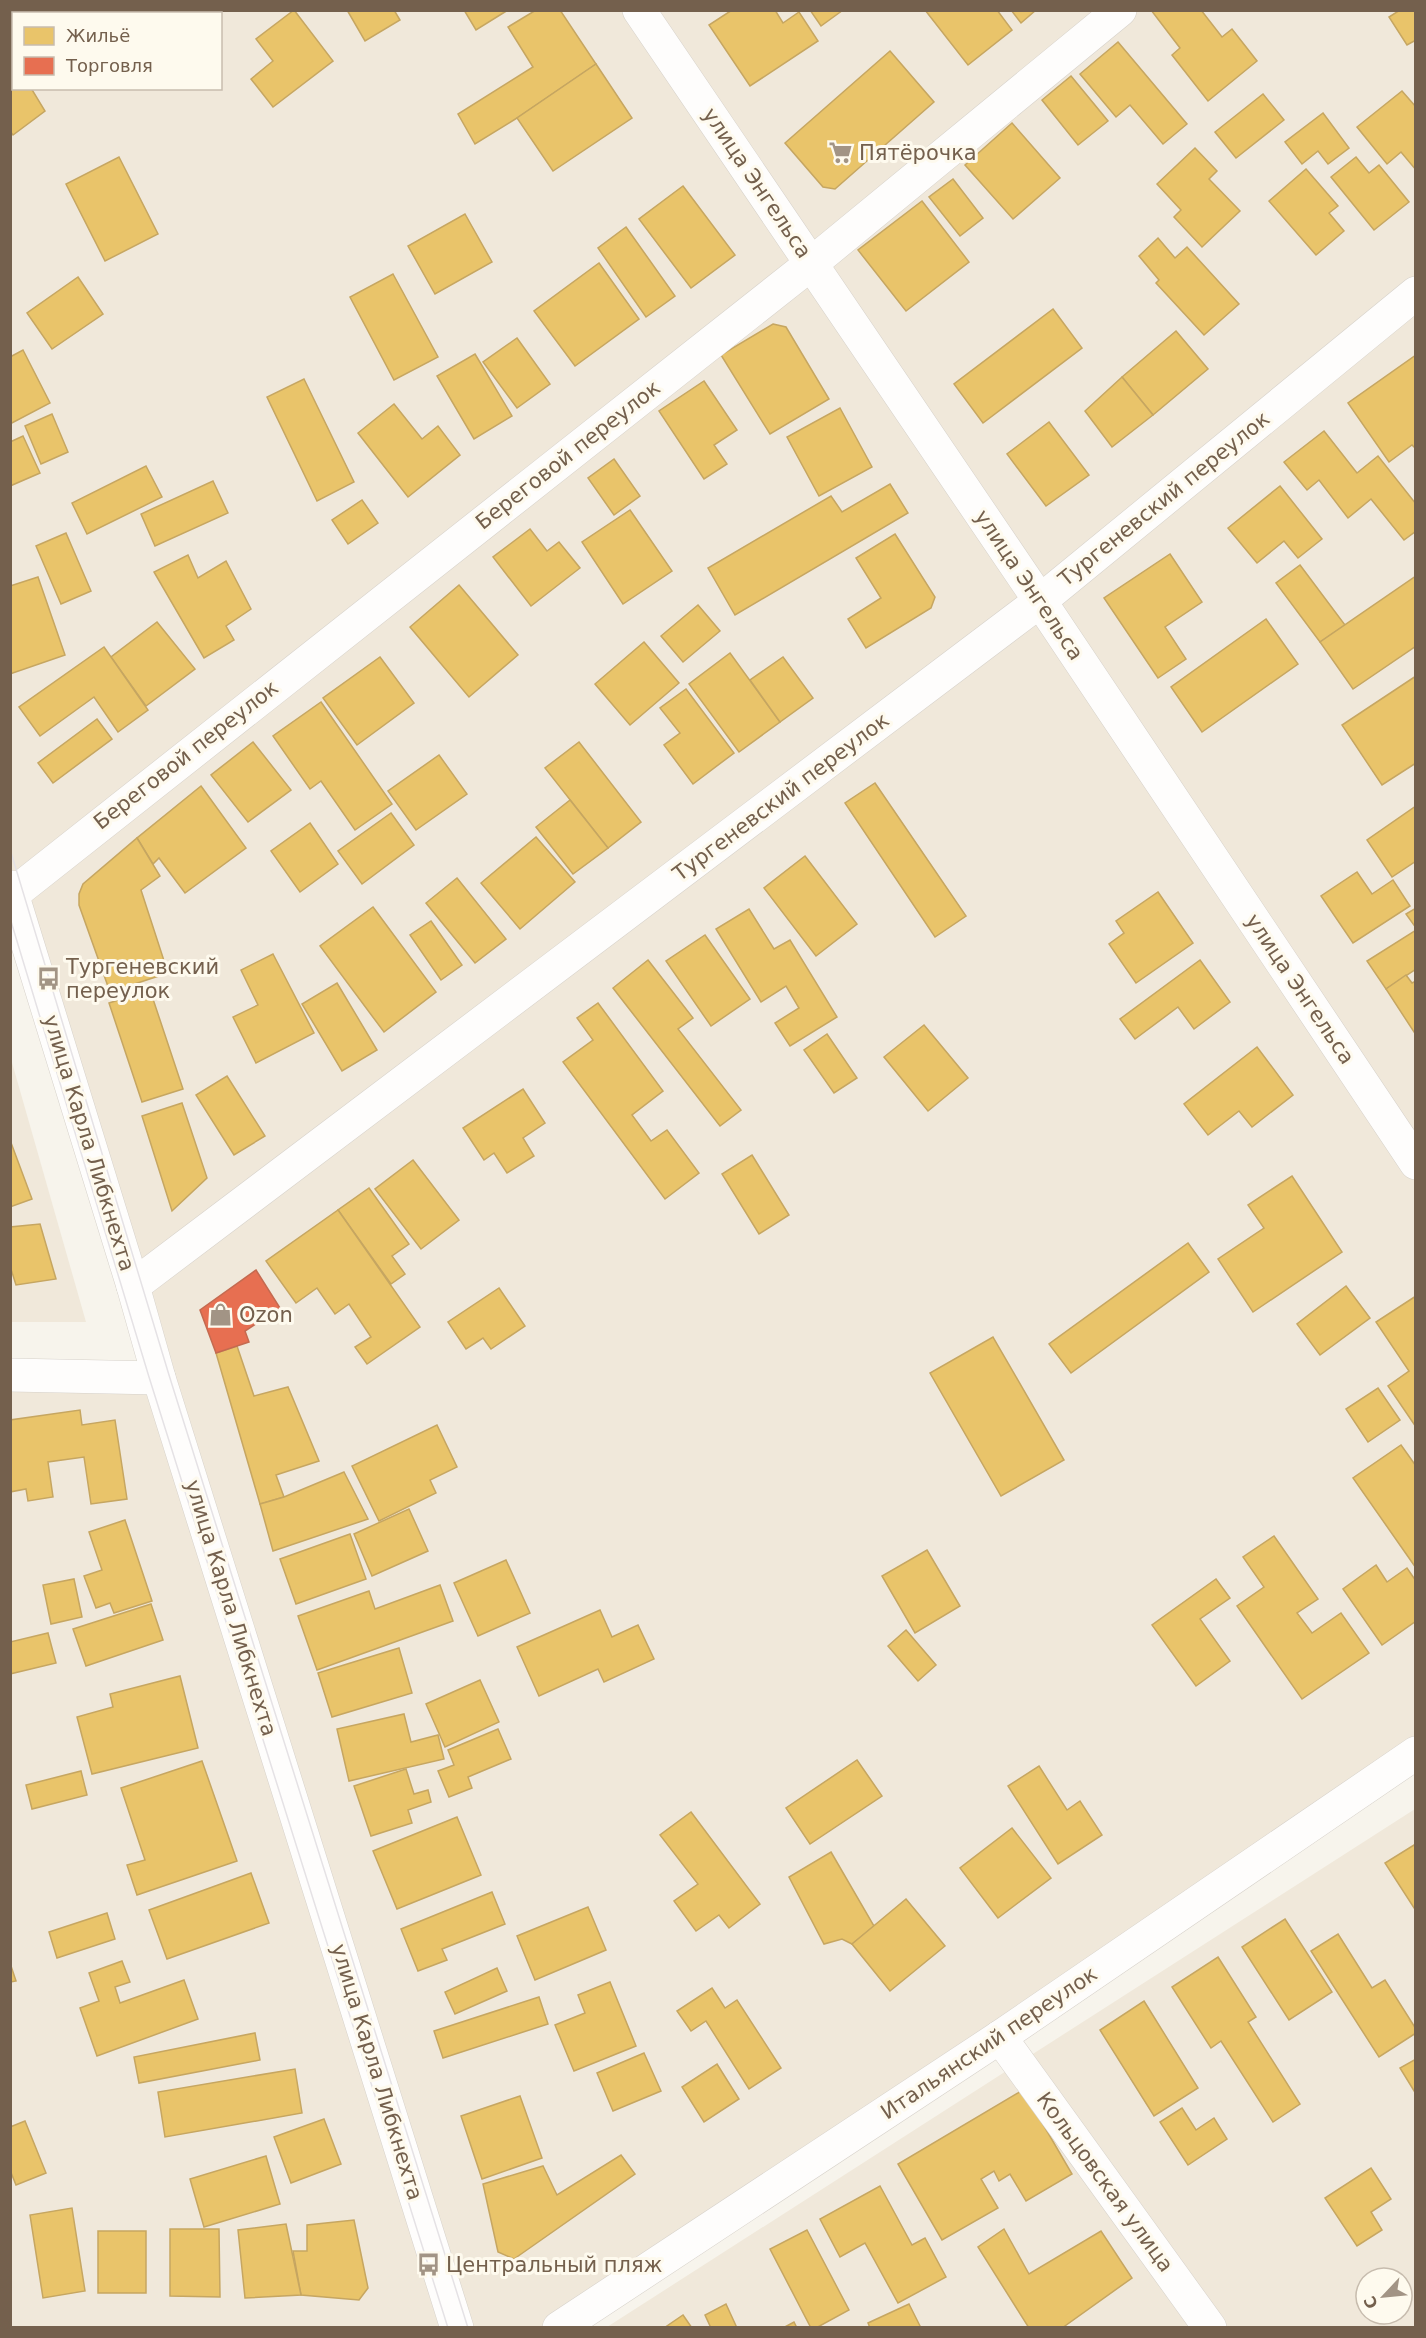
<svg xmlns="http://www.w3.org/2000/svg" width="1426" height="2338" font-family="'DejaVu Sans',sans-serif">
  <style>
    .residential { fill: #f0e8da; fill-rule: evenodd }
    .homes { fill: #e9c46a; stroke: #c6a661; stroke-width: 1.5 }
    .shops { fill: #e76f51; stroke: #c46a50; stroke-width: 1.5 }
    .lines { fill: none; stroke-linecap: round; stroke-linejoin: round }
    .minor-casing { stroke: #d6d1ca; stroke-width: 34 }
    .minor { stroke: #fefdfc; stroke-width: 33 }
    .tram { stroke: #e5e2e5; stroke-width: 1.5 }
    .labels { text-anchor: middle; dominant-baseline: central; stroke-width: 6; stroke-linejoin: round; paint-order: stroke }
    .poi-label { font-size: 21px; fill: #74604d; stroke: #fefaee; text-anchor: start }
    .street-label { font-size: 21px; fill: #74604d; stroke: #fefaee }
  </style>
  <rect width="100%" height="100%" fill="#f7f4ec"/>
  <!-- residential -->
  <g class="residential">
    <path d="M10,11h1405v1742l-856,574h-548v-952l138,2 -138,-490zM14,14h206v74h-206z"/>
    <path d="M11,1059l75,263h-75z"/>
    <path d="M1415,1809v518h-808zM1366,2278h36v36h-36z"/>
  </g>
  <!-- homes -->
  <g class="homes">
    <path d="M70,10h77v1l-2,3h-73z"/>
    <path d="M294,10l39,51 -60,46 -22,-28 22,-18 -17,-22z"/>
    <path d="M347,10h47l6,10 -35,21z"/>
    <path d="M464,10h44l-32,20z"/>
    <path d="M536,10h24l36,54 -79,54 -42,26 -17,-30 75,-47 -25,-40z"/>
    <path d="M732,10h43l8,13 16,-11 19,29 -68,45 -41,-61z"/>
    <path d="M810,10h33l-22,16z"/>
    <path d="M925,10h72l15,20 -44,35z"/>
    <path d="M1011,10h25l-15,13z"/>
    <path d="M1151,10h50l21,27 10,-8 25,32 -49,40 -36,-46 8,-7z"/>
    <path d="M1400,10h16v30l-9,5 -18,-28z"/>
    <path d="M1118,42l69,82 -24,20 -33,-39 -14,12 -36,-43z"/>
    <path d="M890,51l44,51 -99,87 -12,-2 -38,-44z"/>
    <path d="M10,55l4,5v28h17l14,23 -32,24 -3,-4z"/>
    <path d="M596,64l36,54 -79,53 -36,-53z"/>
    <path d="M1071,76l37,45 -30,24 -36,-45z"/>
    <path d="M1402,91l14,16v63l-15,-18 -14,12 -30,-37z"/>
    <path d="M1263,94l21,26 -48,38 -21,-26z"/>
    <path d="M1323,113l26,35 -21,16 -10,-13 -16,13 -17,-22z"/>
    <path d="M1012,123l48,55 -47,41 -48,-54z"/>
    <path d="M1195,148l22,23 -8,8 31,32 -38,36 -28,-30 7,-7 -24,-26z"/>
    <path d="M119,157l39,77 -53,27 -39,-77z"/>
    <path d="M1356,157l13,16 10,-8 30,37 -35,28 -43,-53z"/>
    <path d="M1306,169l32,37 -9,7 15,18 -28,24 -47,-54z"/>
    <path d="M953,179l30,39 -23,18 -31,-39z"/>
    <path d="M683,186l52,69 -44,33 -52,-69z"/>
    <path d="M922,201l47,61 -63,49 -48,-61z"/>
    <path d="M465,214l27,48 -57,32 -27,-48z"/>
    <path d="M626,227l49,69 -29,21 -48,-69z"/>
    <path d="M1158,238l17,20 12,-11 52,57 -35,31 -48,-52 3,-3 -20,-24z"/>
    <path d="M599,263l40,56 -64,47 -41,-55z"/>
    <path d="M393,274l45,83 -44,23 -44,-83z"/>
    <path d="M78,277l25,37 -51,35 -25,-36z"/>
    <path d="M1053,309l29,39 -99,75 -29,-39z"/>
    <path d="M773,324l13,3 43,72 -59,35 -49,-79z"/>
    <path d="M1176,331l32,38 -55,46 -31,-38z"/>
    <path d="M517,338l33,46 -33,24 -34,-46z"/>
    <path d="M23,350l27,53 -40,21v-67z"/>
    <path d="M475,354l37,62 -38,23 -37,-63z"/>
    <path d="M1416,355v94l-4,-4 -23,17 -41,-59z"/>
    <path d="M1122,377l31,38 -41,32 -27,-36z"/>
    <path d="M304,379l50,103 -37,19 -50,-104z"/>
    <path d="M704,381l33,49 -23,15 13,19 -23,15 -45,-68z"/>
    <path d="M394,404l28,35 16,-13 22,29 -52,42 -50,-64z"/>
    <path d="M840,408l32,59 -53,29 -32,-59z"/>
    <path d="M52,414l16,38 -27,12 -16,-38z"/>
    <path d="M1049,422l40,53 -43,31 -39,-52z"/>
    <path d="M1324,431l33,42 21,-17 38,48v27l-12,9 -33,-41 -23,19 -29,-38 -12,10 -23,-28z"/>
    <path d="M23,436l17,37 -30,13v-44z"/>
    <path d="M614,459l26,37 -26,19 -26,-37z"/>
    <path d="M146,466l16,31 -75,37 -15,-31z"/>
    <path d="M213,481l15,32 -73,33 -14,-32z"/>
    <path d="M890,484l18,29 -173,102 -27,-47 123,-72 11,16z"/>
    <path d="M1280,486l42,53 -24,19 -14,-17 -27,22 -29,-35z"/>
    <path d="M362,500l16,23 -30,21 -16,-24z"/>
    <path d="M630,510l42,61 -49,33 -41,-62z"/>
    <path d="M530,529l17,22 12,-9 21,26 -49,38 -38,-49z"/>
    <path d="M66,533l25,58 -30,13 -25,-58z"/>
    <path d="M895,534l40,63 -4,11 -65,40 -18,-29 33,-21 -25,-40z"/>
    <path d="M1170,554l32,48 -37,25 21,32 -28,19 -54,-80z"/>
    <path d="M188,555l10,23 28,-17 25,48 -25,17 8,14 -30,18 -50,-86z"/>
    <path d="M1300,565l45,60 -25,17 -44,-59z"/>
    <path d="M1416,576v70l-63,43 -33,-47z"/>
    <path d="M38,577l27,78 -55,19v-88z"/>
    <path d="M459,585l59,70 -49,42 -59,-70z"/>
    <path d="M698,605l22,26 -37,31 -22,-26z"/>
    <path d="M1266,619l32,45 -96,68 -31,-45z"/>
    <path d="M157,622l38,47 -49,37 -35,-49z"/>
    <path d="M644,642l35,41 -49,42 -35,-41z"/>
    <path d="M104,647l44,63 -30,22 -24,-35 -54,39 -21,-29z"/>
    <path d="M730,653l50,69 -41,30 -50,-68z"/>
    <path d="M380,657l34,46 -57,42 -34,-47z"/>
    <path d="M783,657l30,41 -33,24 -30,-42z"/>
    <path d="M1416,676v87l-34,22 -40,-60z"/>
    <path d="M686,689l48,64 -41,31 -29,-39 16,-12 -20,-25z"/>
    <path d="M321,702l71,102 -37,26 -34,-49 -11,8 -37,-53z"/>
    <path d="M97,719l15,20 -59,44 -15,-20z"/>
    <path d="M253,742l38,48 -43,32 -37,-47z"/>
    <path d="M579,742l62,80 -33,26 -63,-80z"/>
    <path d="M439,755l28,39 -51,36 -28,-39z"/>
    <path d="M875,783l91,133 -31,21 -90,-134z"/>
    <path d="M201,786l45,62 -61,45 -26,-35 -6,6 -16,-26z"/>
    <path d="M570,800l38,48 -35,26 -37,-47z"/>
    <path d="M1416,806v55l-24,16 -25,-37z"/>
    <path d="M391,813l23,32 -52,39 -24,-33z"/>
    <path d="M310,823l28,41 -38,28 -29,-41z"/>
    <path d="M536,837l39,45 -55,47 -39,-46z"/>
    <path d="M137,838l23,38 -19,14 27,83 -58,19 -31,-87v-11l4,-10z"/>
    <path d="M805,856l52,68 -41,32 -52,-68z"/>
    <path d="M1357,872l15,22 21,-14 17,26 -57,37 -32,-47z"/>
    <path d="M457,878l49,61 -31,24 -49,-60z"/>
    <path d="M1158,892l35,51 -57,40 -27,-39 15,-11 -8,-12z"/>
    <path d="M373,907l63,85 -52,40 -64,-86z"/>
    <path d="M1416,908v20l-10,-14z"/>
    <path d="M749,909l25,40 16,-9 47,77 -47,29 -15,-23 24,-15 -13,-22 -25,16 -45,-73z"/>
    <path d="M431,921l31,44 -21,15 -31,-45z"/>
    <path d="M1416,930v39l-30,20 -19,-28z"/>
    <path d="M705,935l45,64 -39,27 -45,-65z"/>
    <path d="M273,954l41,79 -58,30 -23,-46 25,-12 -17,-35z"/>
    <path d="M648,960l45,58 -15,11 63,81 -21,16 -107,-138z"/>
    <path d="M1200,960l30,42 -36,27 -16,-22 -43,32 -15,-20z"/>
    <path d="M1406,975l6,8 4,-2v54l-30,-46z"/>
    <path d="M337,983l40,67 -35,21 -40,-67z"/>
    <path d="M150,990l33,99 -41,13 -33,-99z"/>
    <path d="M598,1003l65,88 -31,24 19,26 16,-11 32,43 -34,26 -102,-137 30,-22 -16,-22z"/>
    <path d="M924,1025l44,53 -40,33 -44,-54z"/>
    <path d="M827,1034l30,44 -23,15 -30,-43z"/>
    <path d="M1257,1047l36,48 -41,32 -13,-16 -31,24 -24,-31z"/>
    <path d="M227,1076l38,60 -31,19 -38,-60z"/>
    <path d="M523,1089l22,34 -22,15 11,18 -27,17 -13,-20 -10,7 -21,-32z"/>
    <path d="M182,1103l25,75 -35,33 -30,-95z"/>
    <path d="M10,1140l22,59 -22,8z"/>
    <path d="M752,1155l37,60 -30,19 -37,-60z"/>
    <path d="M413,1160l46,60 -38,29 -46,-60z"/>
    <path d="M1292,1176l50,76 -89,60 -35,-53 46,-31 -16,-23z"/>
    <path d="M369,1188l40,56 -17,12 13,18 -14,10 -53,-74z"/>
    <path d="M338,1210l82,117 -53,37 -12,-17 16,-10 -22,-33 -14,10 -18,-26 -21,15 -30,-42z"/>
    <path d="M40,1224l16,55 -40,6 -6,-19v-39z"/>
    <path d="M1188,1243l21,29 -138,101 -22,-29z"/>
    <path d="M1346,1286l24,32 -50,37 -23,-31z"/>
    <path d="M499,1288l26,38 -34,23 -8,-11 -17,11 -18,-27z"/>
    <path d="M1416,1296v131l-28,-41 21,-15 -33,-49z"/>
    <path d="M993,1337l71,123 -63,36 -71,-123z"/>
    <path d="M237,1346l17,50 34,-9 31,74 -43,14 8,22 -24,7 -44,-151z"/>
    <path d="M1378,1388l22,32 -32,22 -22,-33z"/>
    <path d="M80,1410l2,15 33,-5 12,79 -36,5 -7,-47 -36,5 5,35 -25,4 -2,-12 -16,3v-72z"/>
    <path d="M437,1425l20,42 -27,13 6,13 -57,28 -27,-55z"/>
    <path d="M1401,1445l15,21v102l-63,-90z"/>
    <path d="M344,1472l24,47 -95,32 -13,-47 24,-7z"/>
    <path d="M409,1509l19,42 -56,25 -18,-42z"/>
    <path d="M125,1520l27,81 -38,12 -4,-10 -14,5 -12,-32 18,-6 -13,-38z"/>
    <path d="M350,1534l16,45 -70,25 -16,-45z"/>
    <path d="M1274,1536l44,63 -21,14 15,20 29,-20 28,40 -67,46 -65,-93 27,-19 -21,-30z"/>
    <path d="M927,1550l33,56 -45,27 -33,-57z"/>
    <path d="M506,1560l24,53 -52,23 -24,-53z"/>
    <path d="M1376,1565l11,17 20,-14 9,13v40l-34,24 -39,-56z"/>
    <path d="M74,1579l8,38 -31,7 -8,-39z"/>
    <path d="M1216,1579l14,19 -30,21 30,42 -34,25 -44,-61z"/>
    <path d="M440,1585l13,36 -136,49 -19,-54 71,-25 6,18z"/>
    <path d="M151,1604l12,36 -77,26 -13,-37z"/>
    <path d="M600,1610l12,27 26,-12 16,34 -50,23 -6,-13 -59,27 -22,-49z"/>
    <path d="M906,1630l30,35 -18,16 -30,-35z"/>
    <path d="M48,1633l8,30 -46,11v-32z"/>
    <path d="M399,1648l13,45 -80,24 -14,-44z"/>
    <path d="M180,1676l18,72 -106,26 -15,-57 36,-10 -3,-13z"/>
    <path d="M480,1680l19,42 -54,25 -19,-43z"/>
    <path d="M404,1714l7,28 27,-7 6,24 -95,22 -12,-52z"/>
    <path d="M498,1729l13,30 -43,18 4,11 -23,9 -11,-26 16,-6 -6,-15z"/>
    <path d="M857,1760l25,36 -72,48 -24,-36z"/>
    <path d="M202,1761l35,100 -100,34 -10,-30 18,-5 -24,-72z"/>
    <path d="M1039,1766l28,44 13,-9 22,34 -44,29 -50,-78z"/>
    <path d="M406,1769l8,25 14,-4 3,12 -23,8 4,13 -41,13 -17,-50z"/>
    <path d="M81,1771l6,24 -55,14 -6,-24z"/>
    <path d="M691,1812l69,92 -31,24 -10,-13 -23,16 -22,-30 24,-17 -38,-49z"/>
    <path d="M457,1817l24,58 -84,34 -24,-58z"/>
    <path d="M1012,1828l39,50 -53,40 -38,-50z"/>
    <path d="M1414,1845l2,2v64l-31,-48z"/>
    <path d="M831,1852l43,74 -22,18 -10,-5 -18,5 -35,-67z"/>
    <path d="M251,1873l18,50 -102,36 -18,-49z"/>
    <path d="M492,1892l13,32 -63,25 5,11 -29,11 -17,-42z"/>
    <path d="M906,1899l39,47 -55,45 -38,-47z"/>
    <path d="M588,1907l18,43 -71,30 -18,-44z"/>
    <path d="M107,1913l8,26 -58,19 -8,-26z"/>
    <path d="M1285,1919l47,73 -43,28 -47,-73z"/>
    <path d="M1338,1934l34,54 13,-8 31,49v4l-37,24 -68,-106z"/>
    <path d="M1218,1957l38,60 -8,5 52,82 -27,18 -52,-81 -10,7 -39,-61z"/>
    <path d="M122,1961l8,21 -15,5 5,16 64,-23 14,39 -101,37 -17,-48 19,-7 -10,-28z"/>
    <path d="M10,1963l6,18 -6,1z"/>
    <path d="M497,1968l10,23 -52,23 -10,-22z"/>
    <path d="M610,1982l26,64 -62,25 -19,-46 30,-12 -7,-18z"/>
    <path d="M712,1988l13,20 12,-8 44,68 -32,21 -43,-68 -15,10 -14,-20z"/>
    <path d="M539,1997l9,27 -105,34 -9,-27z"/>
    <path d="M1144,2001l54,87 -44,28 -54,-86z"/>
    <path d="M255,2033l5,27 -121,23 -5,-26z"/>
    <path d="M644,2053l17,38 -48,20 -16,-38z"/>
    <path d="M1416,2059v35l-16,-26z"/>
    <path d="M717,2064l22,35 -35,23 -22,-35z"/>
    <path d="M295,2069l7,44 -137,24 -7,-45z"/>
    <path d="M1023,2090l49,84 -46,27 -16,-27 -11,7 -5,-10 -13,8 17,29 -56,32 -44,-76z"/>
    <path d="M520,2096l22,62 -60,21 -21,-63z"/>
    <path d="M1182,2108l14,22 18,-12 13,21 -39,26 -28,-43z"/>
    <path d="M324,2119l17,45 -50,19 -17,-46z"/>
    <path d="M25,2121l21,52 -30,12 -6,-15v-43z"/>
    <path d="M621,2155l14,19 -121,85 -16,-7 -15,-68 60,-18 14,29z"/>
    <path d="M266,2156l14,48 -76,23 -14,-48z"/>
    <path d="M1371,2168l20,31 -20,13 11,18 -25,16 -32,-48z"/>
    <path d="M880,2186l32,59 13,-7 21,39 -48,26 -33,-60 -25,14 -20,-38z"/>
    <path d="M72,2208l13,83 -42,7 -13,-83z"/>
    <path d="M354,2220l14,68 -9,12 -58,-5 -8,-44h14v-26z"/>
    <path d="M286,2224l15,71 -56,3 -7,-68z"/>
    <path d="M170,2229h49l1,68 -50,-1z"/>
    <path d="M1004,2229l25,45 72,-43 31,47 -70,50h-33l-51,-81z"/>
    <path d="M807,2230l42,80 -33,18h-5l-41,-79z"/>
    <rect x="98" y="2231" width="48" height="62"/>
    <path d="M726,2304l11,24h-26l-6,-13z"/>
    <path d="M909,2304l12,24h-51l-2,-5z"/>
    <path d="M683,2315l9,13h-28z"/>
    <path d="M794,2322l3,6h-14z"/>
  </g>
  <!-- shops -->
  <path class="shops" d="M256,1270l24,38 -35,23 4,11 -33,11 -16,-43z"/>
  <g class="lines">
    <defs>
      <g id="minor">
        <path d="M639,10l401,591 376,562"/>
        <path d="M10,887l123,399 26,92 298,950"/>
        <path d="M13,894l799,-631 308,-253"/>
        <path d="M133,1286l907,-685 376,-308"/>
        <path d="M10,1375l149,3"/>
        <path d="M1000,2037l210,291"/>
        <path d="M559,2328l441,-291 416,-284"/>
      </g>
    </defs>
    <!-- minor casing -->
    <use href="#minor" class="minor-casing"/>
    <!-- minor -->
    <use href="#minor" class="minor"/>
    <!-- tram -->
    <g class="tram">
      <path d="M10,849l159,526 299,953"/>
      <path d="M10,918l139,459 299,951"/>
    </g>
  </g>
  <!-- icons -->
  <defs>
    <symbol id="supermarket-bare" viewBox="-9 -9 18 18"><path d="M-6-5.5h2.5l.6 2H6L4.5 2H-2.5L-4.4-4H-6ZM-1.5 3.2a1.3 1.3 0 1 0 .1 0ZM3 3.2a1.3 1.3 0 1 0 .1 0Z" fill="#a29485" stroke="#fefaee" stroke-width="2.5" paint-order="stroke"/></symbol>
    <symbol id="bus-bare" viewBox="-9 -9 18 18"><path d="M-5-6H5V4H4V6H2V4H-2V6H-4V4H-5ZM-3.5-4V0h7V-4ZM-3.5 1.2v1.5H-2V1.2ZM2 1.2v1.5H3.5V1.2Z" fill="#a29485" stroke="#fefaee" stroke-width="2.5" paint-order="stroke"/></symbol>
    <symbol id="shop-bare" viewBox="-9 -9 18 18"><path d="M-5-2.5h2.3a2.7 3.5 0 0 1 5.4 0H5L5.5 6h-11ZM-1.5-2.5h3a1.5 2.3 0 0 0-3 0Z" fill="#a29485" stroke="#fefaee" stroke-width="2.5" paint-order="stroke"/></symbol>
  </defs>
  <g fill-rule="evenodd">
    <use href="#supermarket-bare" x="824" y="136" width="33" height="33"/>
    <use href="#bus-bare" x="32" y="962" width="33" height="33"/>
    <use href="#shop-bare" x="204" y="1298" width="33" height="33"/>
    <use href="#bus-bare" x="412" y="2248" width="33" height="33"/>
  </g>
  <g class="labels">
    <!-- poi labels -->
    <g class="poi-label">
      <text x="859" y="153">Пятёрочка</text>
      <text x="66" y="967">Тургеневский<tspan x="66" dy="24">переулок</tspan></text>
      <text x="239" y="1315">Ozon</text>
      <text x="446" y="2265">Центральный пляж</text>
    </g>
    <!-- street labels -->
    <g class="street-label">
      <text transform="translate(757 183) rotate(56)">улица Энгельса</text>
      <text transform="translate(568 455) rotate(-38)">Береговой переулок</text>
      <text transform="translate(1164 499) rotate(-39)">Тургеневский переулок</text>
      <text transform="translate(1029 585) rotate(56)">улица Энгельса</text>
      <text transform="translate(186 755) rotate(-38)">Береговой переулок</text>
      <text transform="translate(781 797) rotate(-37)">Тургеневский переулок</text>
      <text transform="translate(1300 989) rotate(56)">улица Энгельса</text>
      <text transform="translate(89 1143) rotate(73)">улица Карла Либкнехта</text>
      <text transform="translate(231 1608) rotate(73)">улица Карла Либкнехта</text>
      <text transform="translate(989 2043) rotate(-34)">Итальянский переулок</text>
      <text transform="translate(377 2072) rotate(73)">улица Карла Либкнехта</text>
      <text transform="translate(1105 2182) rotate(54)">Кольцовская улица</text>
    </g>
  </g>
  <!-- border -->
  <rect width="1426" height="2338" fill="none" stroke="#74604d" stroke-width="24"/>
  <!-- legend -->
  <rect x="12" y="12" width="210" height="78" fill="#fefaee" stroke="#c7bcae" stroke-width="1.5"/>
  <rect x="24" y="27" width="30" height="18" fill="#e9c46a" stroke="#c7bcae" stroke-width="1.5"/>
  <text x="66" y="42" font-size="18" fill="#74604d">Жильё</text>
  <rect x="24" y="57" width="30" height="18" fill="#e76f51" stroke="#c7bcae" stroke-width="1.5"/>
  <text x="66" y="72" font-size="18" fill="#74604d">Торговля</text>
  <!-- north arrow -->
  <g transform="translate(1384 2296) rotate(244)"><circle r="28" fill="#fefaee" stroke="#c7bcae" stroke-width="1.5"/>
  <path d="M0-4.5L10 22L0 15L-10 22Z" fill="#a29485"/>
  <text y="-9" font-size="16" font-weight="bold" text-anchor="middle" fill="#74604d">С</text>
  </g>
</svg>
